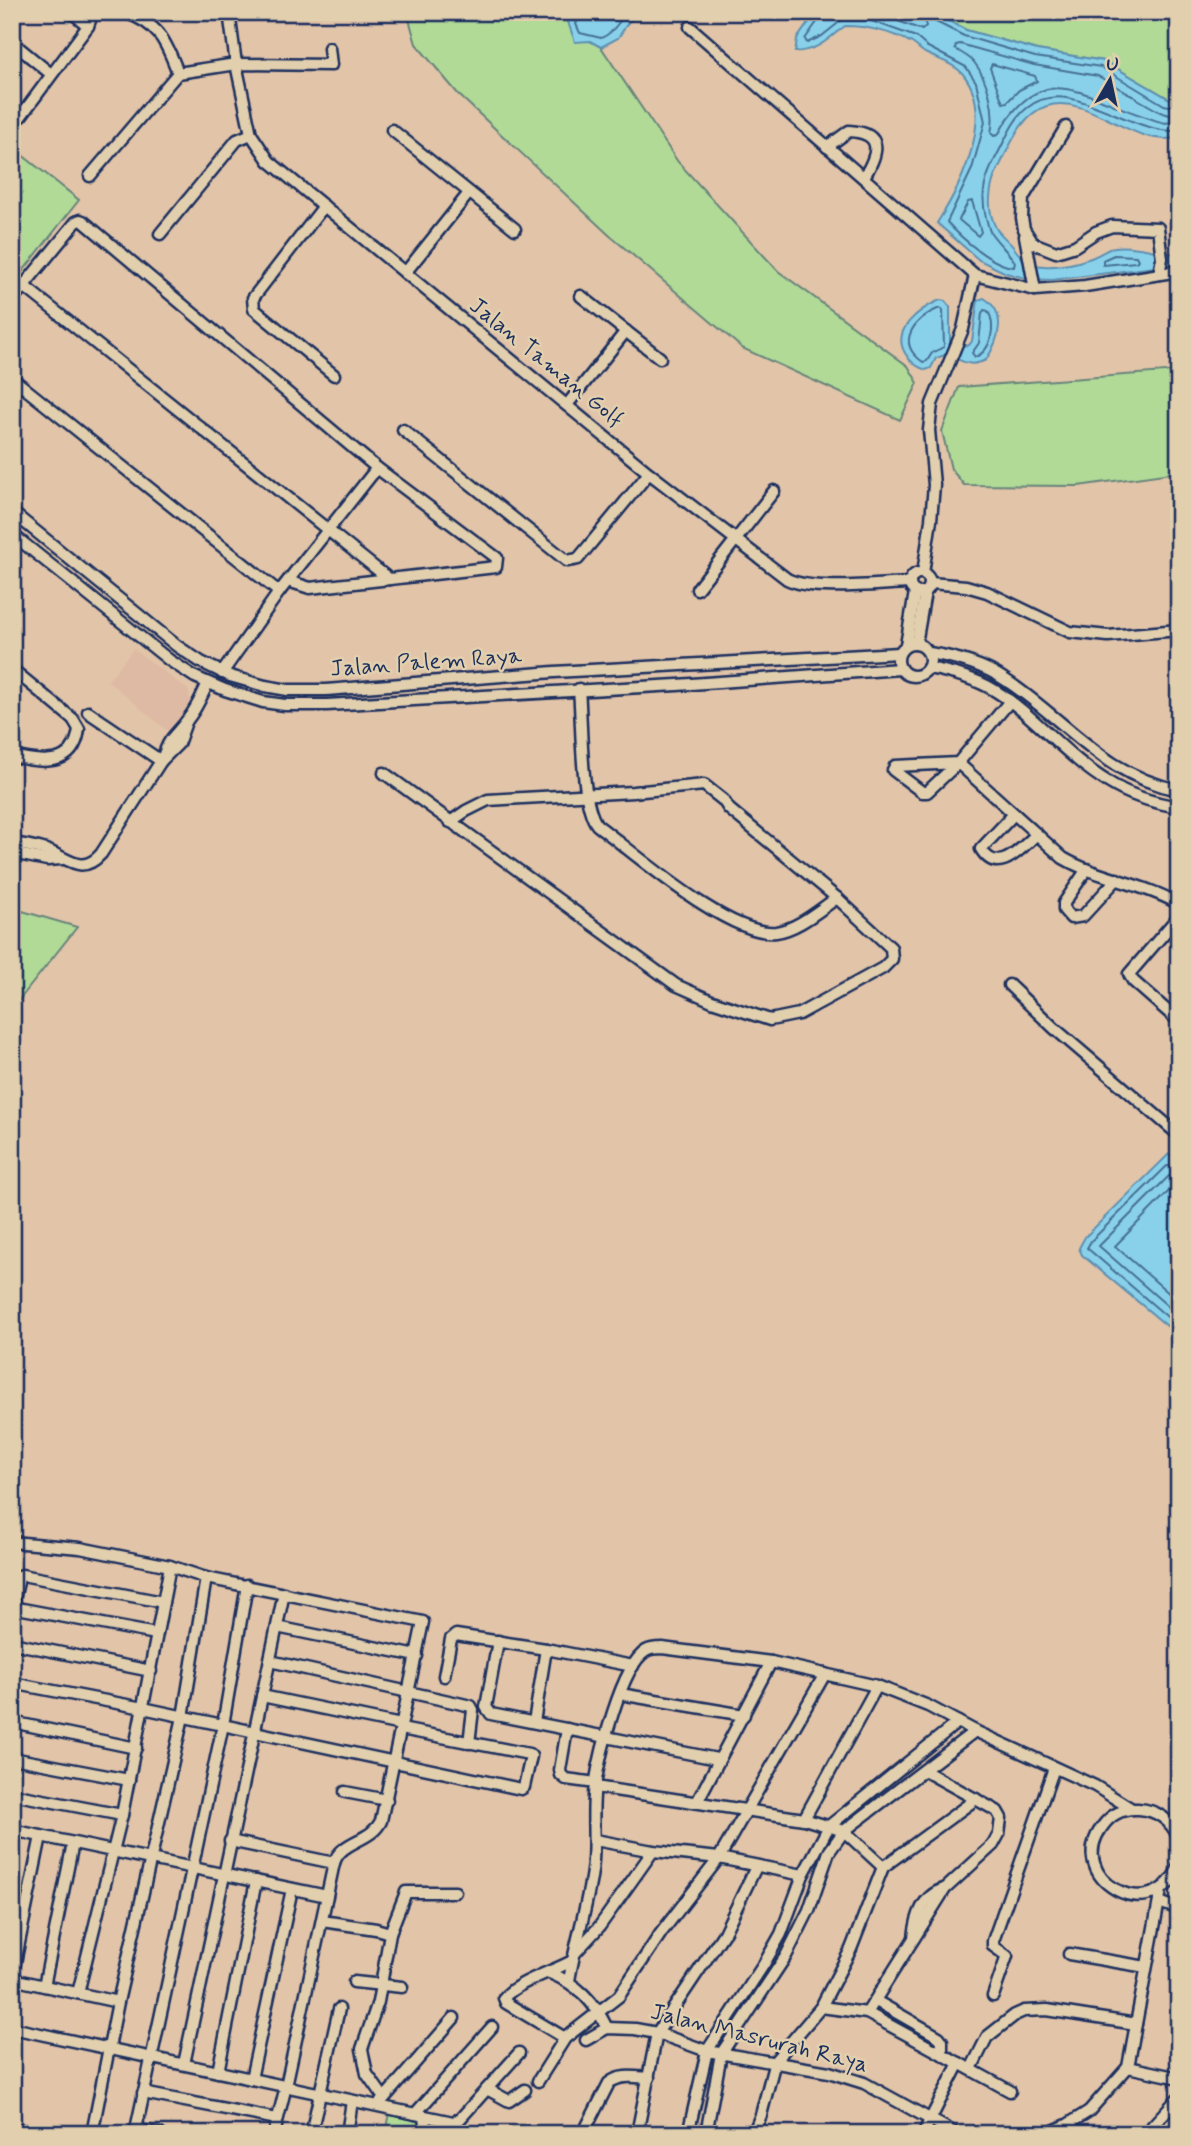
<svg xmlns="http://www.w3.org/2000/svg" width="1191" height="2146" font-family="Mynerve,sans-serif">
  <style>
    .built { fill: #deb9a3 }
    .green { fill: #b1da97; stroke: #66847a; stroke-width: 2 }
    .water { fill: #89d1ea; stroke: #5d90b2; stroke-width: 2 }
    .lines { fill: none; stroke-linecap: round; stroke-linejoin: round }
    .shore { stroke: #477096; stroke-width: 2 }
    .minor-casing { stroke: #1b2f5e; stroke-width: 15 }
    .minor { stroke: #e2cfad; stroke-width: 10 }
    .labels { text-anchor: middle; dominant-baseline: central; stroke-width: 5; stroke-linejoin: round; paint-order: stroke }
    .street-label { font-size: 23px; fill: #1b2f5e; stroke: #e2cfad }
  </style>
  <rect width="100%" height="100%" fill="#e2c4a8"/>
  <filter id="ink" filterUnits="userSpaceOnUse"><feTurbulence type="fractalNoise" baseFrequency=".0143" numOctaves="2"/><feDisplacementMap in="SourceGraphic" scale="14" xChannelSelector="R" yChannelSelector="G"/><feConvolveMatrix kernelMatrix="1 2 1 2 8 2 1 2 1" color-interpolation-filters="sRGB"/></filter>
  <g filter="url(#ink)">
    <!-- built -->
    <path class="built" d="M133,649l55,41 3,14 -23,27 -60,-50z"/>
    <!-- green -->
    <g class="green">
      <path d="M407,12h169l-8,10 22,19 11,6 77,115 100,109 130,95 10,17 -18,37 -158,-72 -134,-114 -149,-139 -43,-51z"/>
      <path d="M932,12h247v89l-11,-3 -64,-37 -67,-11 -71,-20z"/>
      <path d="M12,147l67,53 -67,85z"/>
      <path d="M1179,371v101l-101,14 -114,-1 -13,-16 -9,-38 17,-44z"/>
      <path d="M12,908l65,19 -65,82z"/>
      <path d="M390,2112l30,6 -3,16 -30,-5z"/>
    </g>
    <!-- water -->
    <g class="water">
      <path d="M576,12h76l-23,9 -11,17 -17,9 -11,-6 -15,1 -7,-20z"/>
      <path d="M812,12h120l34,18 71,20 67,11 64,37 11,3v36c-45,13 -88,-44 -132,-31 -26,8 -36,38 -48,61 -10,18 -13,42 -3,61 4,7 13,13 18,20 9,12 14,17 30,18 15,1 33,-3 47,-8 8,-3 16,-9 24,-11 21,-3 43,7 64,7v10l-127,16 -23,-1 -23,-6 -27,-13 -42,-37c24,-37 60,-110 25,-150 -9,-10 -25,-14 -37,-20 -5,-3 -8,-7 -13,-10 -20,-11 -45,-17 -67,-17 -19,14 -25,24 -50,26l2,-13 14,-20z"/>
      <path d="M984,298c24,15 15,42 2,62 -20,9 -23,-1 -41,-5l-9,3 -5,10 -5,2c-10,-3 -16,-8 -21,-17 -14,-24 15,-44 35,-53l5,1 5,6v35l7,4 12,-1 3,-4 6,-41z"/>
      <path d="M1169,1154l10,9v173l-97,-81 -3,-7 6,-11z"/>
    </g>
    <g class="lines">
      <!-- shore -->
      <g class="shore">
        <path d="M581,12l-5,12 4,9 21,5c15,-6 16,-18 29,-26"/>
        <path d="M819,12l-2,10 -12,17 2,4 15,-7 20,-16 24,-1 50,18 10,9 40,21 10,15 9,40 -13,47 -25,53c14,16 46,44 67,45l1,-5c-7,-10 -17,-19 -24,-29 -3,-4 -3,-10 -5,-15 -6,-24 -1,-40 10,-61 9,-16 16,-37 31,-49 42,-35 102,27 152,23"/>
        <path d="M874,12l48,18 4,-4 -4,-14"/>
        <path d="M931,12l3,9 30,15 71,21 66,10 63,38 15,3"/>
        <path d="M960,44l74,21 64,11 62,36 13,4 1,5c-8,4 -16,0 -25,-3 -63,-19 -108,-64 -151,17l-4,1 -3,-3c5,-22 -3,-53 -17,-71 -5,-5 -12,-9 -19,-13l1,-4z"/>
        <path d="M992,64l43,12 2,5 -18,9 -12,12 -4,1 -13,-35z"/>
        <path d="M972,201l9,31 -3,4 -19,-16 9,-18z"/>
        <path d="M1114,255l22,1 2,4 -2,2 -33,3v-5z"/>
        <path d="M940,308l3,2 1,37 -12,6 -5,8 -4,1c-29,-20 -8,-44 17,-54z"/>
        <path d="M984,310l4,1c8,14 4,40 -13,46l-3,-4 7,-10 3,-30z"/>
        <path d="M1179,1167l-12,-1 -76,75 -4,7 92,79"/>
        <path d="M1179,1176h-10l-70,70 80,70"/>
        <path d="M1179,1187l-7,1 -57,58 64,56"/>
      </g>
      <defs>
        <g id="minor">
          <path d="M72,12l16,14"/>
          <path d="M124,12c34,11 42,29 54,61"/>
          <path d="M107,13l14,-1"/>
          <path d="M690,27l285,248 60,15 50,-4 94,-15"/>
          <path d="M12,42l39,32"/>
          <path d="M329,48l2,17 -95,-1 15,70 18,27 380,312 138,106c26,13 92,5 122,4"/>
          <path d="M12,118l5,1 4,-3 67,-90 5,-14"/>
          <path d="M1066,127l-43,71 -1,20 2,11 9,14 23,9 19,-6 21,-14 16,-6 46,2 4,30 -3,16"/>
          <path d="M392,130l123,99"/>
          <path d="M827,147l22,-16c36,2 29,23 15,46"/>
          <path d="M90,176l88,-103 58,-9 -7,-52"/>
          <path d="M324,206l-71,92 1,11 80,66"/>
          <path d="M160,234l77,-94 14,-6"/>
          <path d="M1025,236l10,54"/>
          <path d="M405,273l64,-80"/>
          <path d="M24,286l365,293"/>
          <path d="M581,296l79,62"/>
          <path d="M12,300l64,-78 4,-2 3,1 294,247 -98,124 -57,81"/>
          <path d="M12,378l267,214"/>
          <path d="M567,405l59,-74"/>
          <path d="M403,430l164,131 11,-2 71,-86"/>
          <path d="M12,512l165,134 24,16 29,14 35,10 23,4h38l228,-18 345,-19"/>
          <path d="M12,534l157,126 26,17 30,13 38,12 22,3h42l350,-20 223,-16"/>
          <circle cx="920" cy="583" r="10"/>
          <path d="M923,573l8,-53 3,-35 -5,-55 3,-26 31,-75 12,-54"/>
          <path d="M288,581l22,7 186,-21 1,-9 -120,-90"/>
          <path d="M930,583l36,3 21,6 83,40 38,4 71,-6"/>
          <path d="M697,589l77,-98"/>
          <circle cx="914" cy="660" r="16"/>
          <path d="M916,644l9,-52"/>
          <path d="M906,645l9,-53"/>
          <path d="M929,653c26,4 53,11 75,26 61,39 99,97 175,111"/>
          <path d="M928,668c23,4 46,10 66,22 42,26 72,67 114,92 22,14 46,21 71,25"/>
          <path d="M12,669l61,50 6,10c-5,40 -38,33 -67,27"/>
          <path d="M579,689c3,31 1,114 18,136 39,29 132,112 179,107 22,-3 43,-22 61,-34"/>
          <path d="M1010,701l-52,62 -31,29h-5l-29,-22 2,-4 63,-3 105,95c36,21 80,25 116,46"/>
          <path d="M88,712l73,49"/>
          <path d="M163,757c7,-22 13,-21 25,-38 9,-11 14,-24 20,-36"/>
          <path d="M384,773l292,212 36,16 58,19 29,-6 84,-46 9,-9 -1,-11 -54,-50 -108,-89 -6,-9 -19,-15 -71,7 -145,8 -22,11 -16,11"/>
          <path d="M1014,814l-33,35c17,28 39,0 56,-15"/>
          <path d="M12,843c13,2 28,4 39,9 20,9 32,22 50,2l60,-93 17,-17 8,-22"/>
          <path d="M12,853l35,7 15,-1"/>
          <path d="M1087,869l-23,34v7l7,8 12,-2 34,-37"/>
          <path d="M1179,916l-50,58 4,7 40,35 6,1"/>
          <path d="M1009,985l45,43 125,107"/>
          <path d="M12,1542l68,6 90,18 36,12 217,44 -42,199c-10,21 -40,19 -47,42l-48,223 -12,48"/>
          <path d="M12,1607l7,-29 3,-3 141,27"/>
          <path d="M12,1607l144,27"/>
          <path d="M277,1627l140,29"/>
          <path d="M498,1641l-12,66 5,7 226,45"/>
          <path d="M12,1643l139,28"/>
          <path d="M270,1661l201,45 2,4 -4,33"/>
          <path d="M444,1676l7,-37 5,-4 90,14 87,17"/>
          <path d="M12,1683l131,25 378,81 3,-2 7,-31 -2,-2 -128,-25"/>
          <path d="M620,1694l124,21"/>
          <path d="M262,1696l139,29"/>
          <path d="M12,1722l124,26"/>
          <path d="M534,1722l12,-73"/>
          <path d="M567,1729l-7,41 1,5 5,4 30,4"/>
          <path d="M12,1758l117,22"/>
          <path d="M595,1787l209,32 40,12 39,36"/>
          <path d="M345,1792l42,8"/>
          <path d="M12,1794l110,21"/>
          <path d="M697,1802l74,-140"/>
          <path d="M1178,1809h1"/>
          <path d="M804,1819l73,-133"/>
          <path d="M12,1830l315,66"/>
          <path d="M1179,1838c-8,-17 -21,-28 -41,-29 -15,-1 -28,6 -36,18 -38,51 50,103 77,39"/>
          <path d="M595,1840l58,11 66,7 84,17"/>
          <path d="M230,1841l104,22"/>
          <path d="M1159,1902l20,7"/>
          <path d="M322,1921l54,8 14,4"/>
          <path d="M914,1938c2,-21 8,-42 30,-49"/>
          <path d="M575,1953l24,-26 54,-76"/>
          <path d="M1069,1954l77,13"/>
          <path d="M550,1973c27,11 44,28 57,55"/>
          <path d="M12,1977l29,-141"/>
          <path d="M12,1979l106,23"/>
          <path d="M569,1981c6,-37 18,-73 23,-110 4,-29 -1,-58 3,-86 5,-30 26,-119 51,-134 5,-3 10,-3 16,-3l109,14 106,24 51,20 47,25"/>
          <path d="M354,1982l48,5"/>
          <path d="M44,1986l29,-143"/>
          <path d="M78,1993l44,-178 48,-249"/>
          <path d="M993,1996l14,-40 -14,-10v-5l61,-173"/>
          <path d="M876,2001l63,36 3,4v13"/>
          <path d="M821,2007l46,6 143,78"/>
          <path d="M867,2013l78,-124 48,-44 6,-11 2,-16 -4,-7 -72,-40"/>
          <path d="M12,2028l441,94 7,-3 59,-66"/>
          <path d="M565,2038l-59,-35 -2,-5c11,-15 50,-27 68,-37"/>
          <path d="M586,2040l21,-12 28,1 22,4 50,18 122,21 35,11 93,51"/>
          <path d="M184,2064l100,-471"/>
          <path d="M1128,2067l51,11"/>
          <path d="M971,2069l16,-32 28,-22 9,-4 23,-1 89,14"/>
          <path d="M218,2072l38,-191"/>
          <path d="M251,2079l41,-190"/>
          <path d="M538,2081l27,-43 54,-42 42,-63 58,-75 106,-184"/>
          <path d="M487,2089l22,12 16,-11"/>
          <path d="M143,2093l134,26"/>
          <path d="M384,2098l-17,-24 -5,-25 16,-47 12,-69 16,-41h49"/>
          <path d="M380,2103l74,-85"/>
          <path d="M415,2114l77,-87"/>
          <path d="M424,2117l2,17"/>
          <path d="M12,2128l28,6"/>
          <path d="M586,2128l23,-45c11,-9 26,-6 40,-5"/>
          <path d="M136,2129l24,5"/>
          <path d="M92,2134l26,-132 65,-285 23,-139"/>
          <path d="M135,2134l88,-409 24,-140"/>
          <path d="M311,2134l28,-125"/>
          <path d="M347,2134l5,-33"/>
          <path d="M637,2134l20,-101 67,-100 32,-66"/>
          <path d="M688,2134l19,-83 57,-87 17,-30 22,-59 26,-49 129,-104"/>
          <path d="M706,2134l15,-80 65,-98 23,-46 20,-58 15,-21 131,-100 120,55 37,23"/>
          <path d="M753,2134l8,-19 14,-54 46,-54 30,-58 32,-82 93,-68"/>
          <path d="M923,2134l36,-71"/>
          <path d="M1046,2134l21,-9 22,-14 39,-44 33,-177"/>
          <path d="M1145,2134l34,-37"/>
          <path d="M1177,2134l2,-1"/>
        </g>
      </defs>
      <!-- minor casing -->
      <use href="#minor" class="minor-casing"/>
      <!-- minor -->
      <use href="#minor" class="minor"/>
    </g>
  </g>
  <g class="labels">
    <!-- street labels -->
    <g class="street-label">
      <text transform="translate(546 363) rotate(39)">Jalan Taman Golf</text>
      <text transform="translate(426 663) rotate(-4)">Jalan Palem Raya</text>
      <text transform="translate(759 2039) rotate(14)">Jalan Masrurah Raya</text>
    </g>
  </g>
  <!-- margin -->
  <rect width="1191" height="2146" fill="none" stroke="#e2cfad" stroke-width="42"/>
  <rect x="21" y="21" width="1149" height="2104" fill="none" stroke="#1b2f5e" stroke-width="2.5" filter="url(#ink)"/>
  <!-- north arrow -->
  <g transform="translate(1110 80) rotate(9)" stroke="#e2cfad" stroke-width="5" paint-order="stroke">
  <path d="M0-5L12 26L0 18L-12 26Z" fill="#1b2f5e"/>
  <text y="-10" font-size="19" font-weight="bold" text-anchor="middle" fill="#1b2f5e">U</text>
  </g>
</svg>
